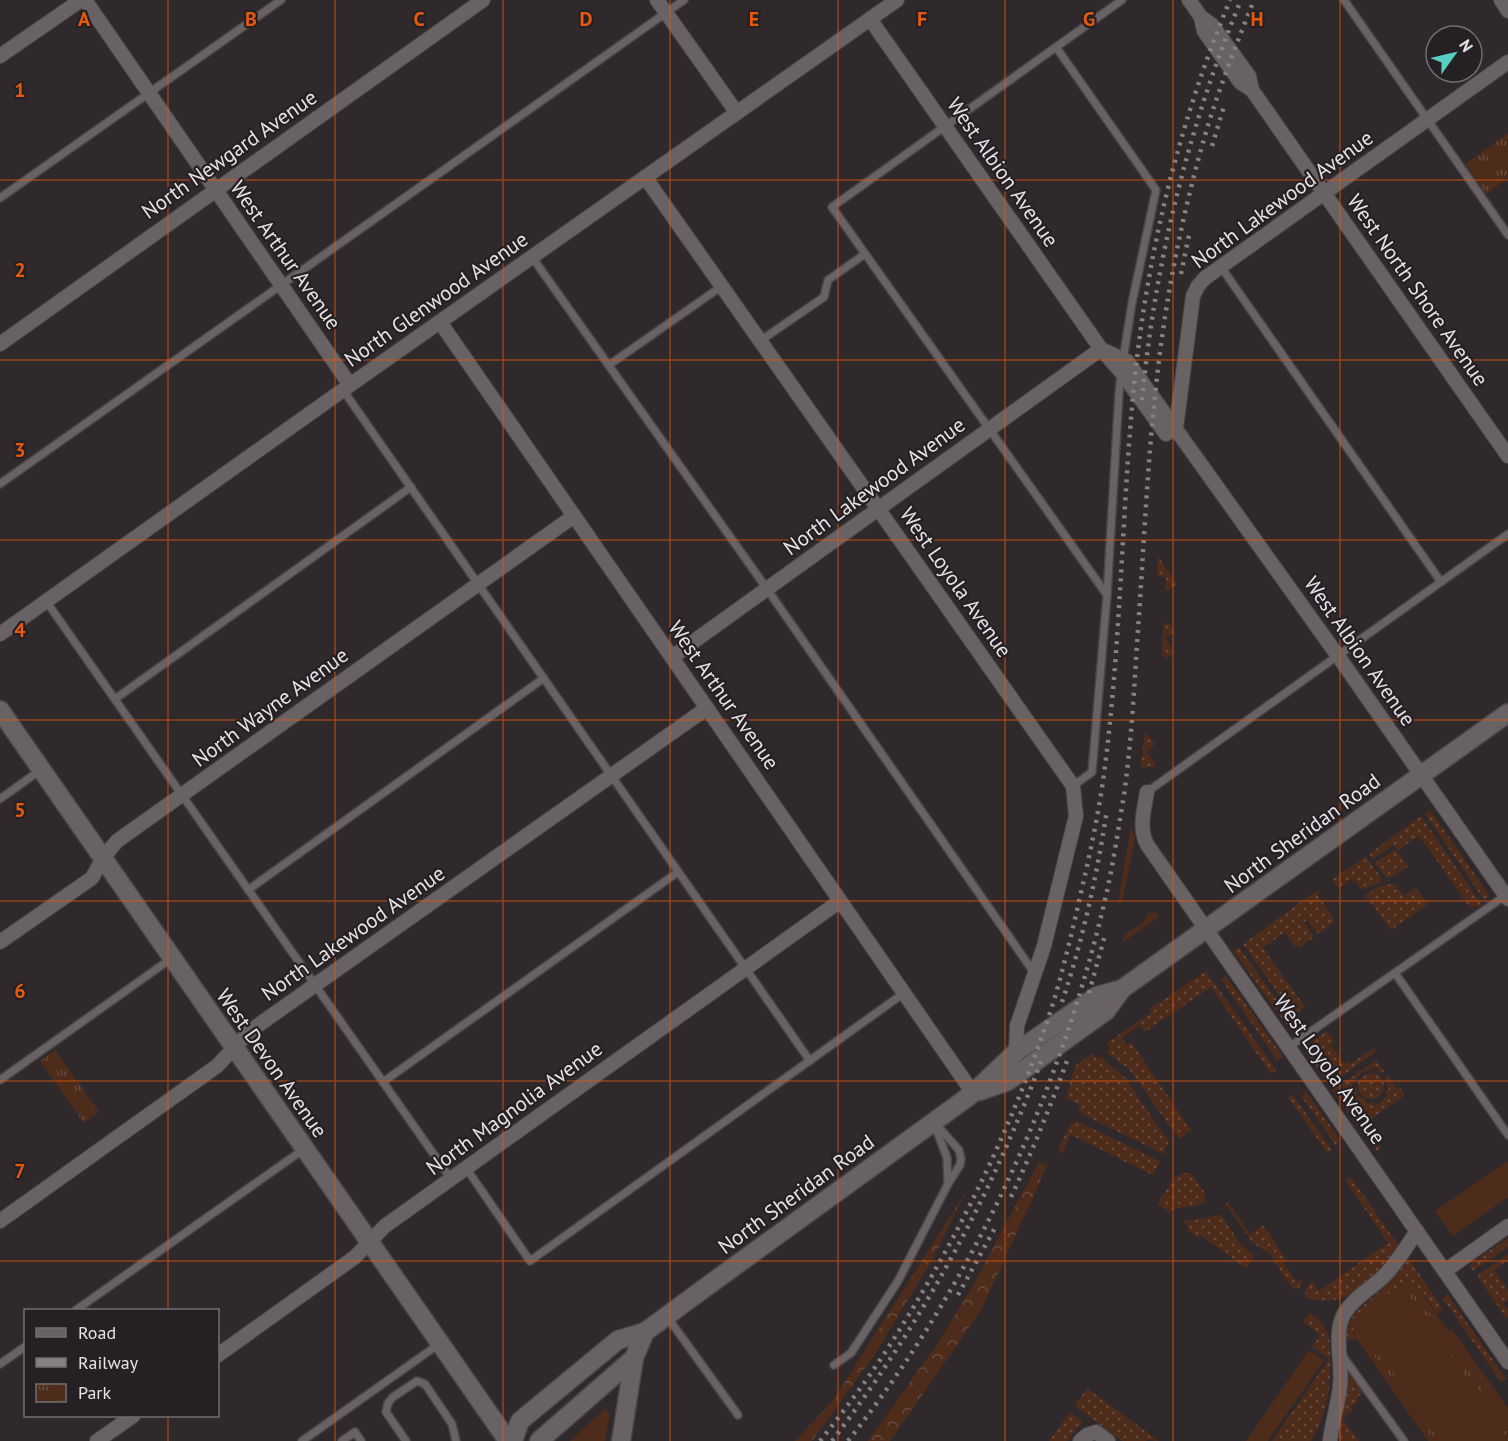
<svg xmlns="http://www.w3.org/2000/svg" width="1508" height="1441" font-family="'PT Sans',sans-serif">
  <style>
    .grass { fill: url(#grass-dots) }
    .forest { fill: url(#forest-crowns) }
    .park { fill: url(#park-tufts) }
    .garden { fill: #4e2c1b }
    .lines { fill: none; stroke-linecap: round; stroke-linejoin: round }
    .lane-casing { stroke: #494447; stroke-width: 10 }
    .street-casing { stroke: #494447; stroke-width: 16 }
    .secondary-casing { stroke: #494447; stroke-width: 21 }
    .lane { stroke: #696265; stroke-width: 7 }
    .street { stroke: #696265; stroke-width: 14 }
    .secondary { stroke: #696265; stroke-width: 18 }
    .rail { stroke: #868183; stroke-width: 4.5; stroke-dasharray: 3 6; stroke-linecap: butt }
    .grid { fill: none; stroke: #e8590c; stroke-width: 1.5; stroke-opacity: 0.55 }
    .labels { text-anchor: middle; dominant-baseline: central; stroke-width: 4.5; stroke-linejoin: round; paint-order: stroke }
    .street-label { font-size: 21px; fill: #e7e3e5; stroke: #252023 }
    .grid-label { font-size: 20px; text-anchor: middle; font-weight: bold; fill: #e8590c; stroke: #252023; stroke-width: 4.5; stroke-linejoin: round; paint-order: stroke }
  </style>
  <defs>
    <pattern id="grass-dots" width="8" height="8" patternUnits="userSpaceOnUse" patternTransform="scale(1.5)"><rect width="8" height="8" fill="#4e2c1b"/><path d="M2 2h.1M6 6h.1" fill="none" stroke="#684a3c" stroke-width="1.8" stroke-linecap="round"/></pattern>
    <pattern id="forest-crowns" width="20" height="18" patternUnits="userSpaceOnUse" patternTransform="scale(1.5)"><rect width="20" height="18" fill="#4e2c1b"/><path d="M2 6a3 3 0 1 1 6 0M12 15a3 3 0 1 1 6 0" fill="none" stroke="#684a3c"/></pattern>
    <pattern id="park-tufts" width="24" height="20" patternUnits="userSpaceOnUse" patternTransform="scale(1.5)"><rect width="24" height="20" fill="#4e2c1b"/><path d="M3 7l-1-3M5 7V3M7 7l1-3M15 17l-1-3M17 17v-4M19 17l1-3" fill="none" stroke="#684a3c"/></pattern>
  </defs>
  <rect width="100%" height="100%" fill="#2f292c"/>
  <!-- grass -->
  <g class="grass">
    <path d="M1158,556l19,29 -8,5h-4l1,-13 -9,-1z"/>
    <path d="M1166,623l4,2 4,5 -1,3 -8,5 9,14 -9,7 -3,-4 1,-30z"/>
    <path d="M1145,731l10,13 -8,8 10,15h-16z"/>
    <path d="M1430,810l60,86 -6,4 -59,-86z"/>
    <path d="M1421,816l59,86 2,4 -12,1 -1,-1 -50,-70 -21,14 -3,-4h-3l-19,13 -4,-5z"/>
    <path d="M1395,849l13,17 -15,11 -6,1 -2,-2 -10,-13z"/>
    <path d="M1366,856l15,22v4l-16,7 -2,-2 -2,2 -5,-7 -2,1 -3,-4 -12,9 -7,-8z"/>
    <path d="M1394,883l10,13 12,-8 12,16 -37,26 -26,-35 13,-8z"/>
    <path d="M1319,889l1,2 -3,3 16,23v1l2,4 -17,12 -11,-14 -3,2 10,15 -15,11 -2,-3 -2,1 -10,-14 -22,16 42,59 -12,8 -50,-71z"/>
    <path d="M1239,947l57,80 -5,4 -58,-80z"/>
    <path d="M1206,971l70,99 -5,4 -60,-87 -66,45 -5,-7 -18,13 5,7 4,-3 60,88 -12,9 -50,-70 -23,-17 5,-3 -4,-6 45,-31 -2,-3z"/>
    <path d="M1226,975v1l58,82 -8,1 -55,-80z"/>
    <path d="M1327,1031l8,11 -4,3 13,19 4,-3 3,3 22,-16 4,3 -38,27 -27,-37z"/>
    <path d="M1308,1043l27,38 -6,4 -24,-34v-5z"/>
    <path d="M1092,1053l5,6 5,-3 3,5 21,17 6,10 37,54 -6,12 -79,-39 -4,-3 -2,-8 -12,-6 9,-32z"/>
    <path d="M1376,1060l8,11 -3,2 -3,-2v-3l-7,-1v2l-9,3 -6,8 -2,-1 -2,7 4,1 1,6 -1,1 1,3 2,-1 6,4 -1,2 7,2 1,-3h2v4l6,-2 8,-8 -3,-2 1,-2h2l1,-5 -2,-1 -2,-7 3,-2 9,13 3,-1 5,7 -37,26 -26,-37z"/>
    <circle cx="1371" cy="1086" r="13"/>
    <path d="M1338,1086l43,62 -4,3 -45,-61z"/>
    <path d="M1305,1090l34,48 -1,5 -2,3 -34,-49z"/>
    <path d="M1292,1094l40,56 -4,4 -40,-57z"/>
    <path d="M1077,1121l83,40 -7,14 -82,-40 -9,19 -2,-1 -2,-4 12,-25z"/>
    <path d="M1186,1173h5l14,20v8l-7,4 -25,4 -3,4 -13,-9 19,-28z"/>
    <path d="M1351,1177l48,69c-9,20 -37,47 -60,53 -10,3 -23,2 -33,-2 -2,-7 0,-11 6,-16l7,10 69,-48 -42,-62z"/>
    <path d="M1228,1203l22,31 13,-9 23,34 -3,3 14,20 6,-3 -3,8 -5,3 -10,-11 -14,-24 -19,-13 -27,-38z"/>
    <path d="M1221,1215l19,28 14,13 -8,12 -46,-33 -2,3 -7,-6h-2l-4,-11z"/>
    <path d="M1508,1238v9l-35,24 -4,-6z"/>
    <path d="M1508,1254v6l-14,10 14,21v9l-4,3v2l4,4v8l-2,1 -29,-42z"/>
    <path d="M1409,1259l34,50 -6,5 -14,-20 -69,40 3,6 -13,-1 4,-14 7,-12 35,-31z"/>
    <path d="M1448,1295l58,84 -5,3 -58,-83z"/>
    <path d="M1310,1313c9,6 16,13 19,24 4,35 1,74 -18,104h-39l57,-82 -17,-12 8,-12 -17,-13z"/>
    <path d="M1345,1368l18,24 -6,6 2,3 -8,6 2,3 -11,8 17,23h-19l-3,-7z"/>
    <path d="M1087,1388l72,53 -11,-1 -3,1h-23l-47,-35z"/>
    <path d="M1070,1412l13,9 -15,20h-19z"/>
  </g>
  <!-- forest -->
  <g class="forest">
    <path d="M1039,1162l8,3 -15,35 -52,112 -90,129h-22l67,-94 36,-58z"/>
    <path d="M966,1191l-32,66 -61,100 -61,84h-17l39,-42z"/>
  </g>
  <!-- park -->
  <g class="park">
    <path d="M1508,133v45l-22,16 -21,-30z"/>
    <path d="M55,1050l44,62 -15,11 -44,-62z"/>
    <path d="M1409,1290l5,2 5,6 89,128v15h-74l-75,-107c-1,-5 -2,-9 2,-13 5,-8 38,-29 48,-31z"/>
  </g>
  <!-- garden -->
  <g class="garden">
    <path d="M1131,827l4,11 -13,65 -4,-1z"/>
    <path d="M1155,912l5,4 -38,27 3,-9c11,-8 18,-6 22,-20z"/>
    <path d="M1508,1161v36l-55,39 -18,-25z"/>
    <path d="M1404,1285h8l7,5 29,41 4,-2 56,79v18l-89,-128c-4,-5 -8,-9 -14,-7 -10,3 -44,25 -47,34 -1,4 0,6 1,9l75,107h-6l-72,-103c-3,-7 -4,-12 0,-19 5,-8 38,-30 48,-34z"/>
    <path d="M1408,1294l100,145v2h-67l-79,-115z"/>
    <path d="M1309,1350l15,10 -56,81h-22z"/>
    <path d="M606,1408l4,7 -5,26h-35z"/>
  </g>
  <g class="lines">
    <defs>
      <g id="lane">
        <path d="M1344,0l164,235"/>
        <path d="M1056,47l100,143 -24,113 -9,57"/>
        <path d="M0,198l281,-198"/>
        <path d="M532,257l235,332 268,385"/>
        <path d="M1221,267l220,315"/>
        <path d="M760,341l64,-44 4,-17 37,-26"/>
        <path d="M609,365l113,-79"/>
        <path d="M343,390l467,671"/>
        <path d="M0,484l684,-484"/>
        <path d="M1107,595l-275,-388 290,-207"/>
        <path d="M46,601l405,578"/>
        <path d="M115,699l296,-212"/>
        <path d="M1073,786l19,-14 15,-177 12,-202 2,-19"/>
        <path d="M1147,792l361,-258"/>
        <path d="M0,799l39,-28"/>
        <path d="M248,890l296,-212"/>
        <path d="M1395,973l113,162"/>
        <path d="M1289,1047l217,-152"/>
        <path d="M0,1080l172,-122"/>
        <path d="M383,1082l295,-210"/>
        <path d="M935,1126l12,32 1,26"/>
        <path d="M466,1168l64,93 374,-268"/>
        <path d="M76,1310l228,-161"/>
        <path d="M668,1318l70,97"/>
        <path d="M1341,1354l63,87"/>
        <path d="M0,1364l26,-18"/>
        <path d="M834,1365l17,-12 47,-72 50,-97 12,-19 1,-6 -2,-9 -24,-27"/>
        <path d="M302,1441l137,-97"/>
        <path d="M342,1441l13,-9 6,9"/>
        <path d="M406,1441l-20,-29 2,-9 5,-6 24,-16 8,3 27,40 4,17"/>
      </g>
      <g id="street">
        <path d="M85,0l265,385"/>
        <path d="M657,0l80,113"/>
        <path d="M1189,0l12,17 11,8 37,51 3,14 256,366"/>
        <path d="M1501,0l7,11"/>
        <path d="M1201,17l3,14 36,51 12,8"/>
        <path d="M870,19l231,330 20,23 45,62 10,-6"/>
        <path d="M0,56l81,-56"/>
        <path d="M645,177l428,609 3,30 -32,130 -27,80 -1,26"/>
        <path d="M440,322l533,771"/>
        <path d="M0,344l483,-344"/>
        <path d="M1101,349l26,12 211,295 170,243"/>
        <path d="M1176,428l17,-132 5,-10 7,-8 303,-216"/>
        <path d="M0,634l350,-249 547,-385"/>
        <path d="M672,657l429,-308"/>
        <path d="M1147,792c-3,18 -9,38 1,54l360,516"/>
        <path d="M0,942l92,-64 11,-20 14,-17 457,-325"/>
        <path d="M0,1221l217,-155 33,-35 457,-323"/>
        <path d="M1445,1271l63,-45"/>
        <path d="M218,1355l137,-98 30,-31 455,-325"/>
        <path d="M97,1441l36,-25"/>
        <path d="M1080,1441l7,-6 9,-3 12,9"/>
        <path d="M1330,1441c2,-18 8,-36 10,-55 3,-23 -7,-53 4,-72 9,-16 28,-26 40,-38 13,-13 23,-30 33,-45"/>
      </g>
      <g id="secondary">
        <path d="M0,710l508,731"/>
        <path d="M980,1091l28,-10 98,-70 16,-22 386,-276"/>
        <path d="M513,1441l7,-20 98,-81 27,-8 61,-45 251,-182 16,-12 43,-41 81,-56 25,-7"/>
        <path d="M539,1441l95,-83 11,-26"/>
        <path d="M621,1441l13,-83"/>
      </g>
    </defs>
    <!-- lane casing -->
    <use href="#lane" class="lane-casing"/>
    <!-- street casing -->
    <use href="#street" class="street-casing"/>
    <!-- secondary casing -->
    <use href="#secondary" class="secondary-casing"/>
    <!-- lane -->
    <use href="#lane" class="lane"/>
    <!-- street -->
    <use href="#street" class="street"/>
    <!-- secondary -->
    <use href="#secondary" class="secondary"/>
    <!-- rail -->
    <g class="rail">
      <path d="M1212,146l13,-43"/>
      <path d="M1181,274l9,-44"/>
      <path d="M1142,400c13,-137 46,-272 99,-400"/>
      <path d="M1089,993l16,-58"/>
      <path d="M1062,1002c21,-62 35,-128 45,-192"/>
      <path d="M1011,1197c21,-45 39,-90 56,-136"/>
      <path d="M958,1295l38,-69"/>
      <path d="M820,1441c24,-30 47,-61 68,-93 70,-109 128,-227 167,-351 9,-32 17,-64 24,-96 9,-38 17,-75 23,-113 18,-126 19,-254 30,-381 12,-140 44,-277 98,-407"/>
      <path d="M832,1441c90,-118 160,-246 211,-385"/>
      <path d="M848,1441c125,-159 211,-345 257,-541 8,-34 13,-70 19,-105 7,-50 10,-102 13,-152 6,-79 9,-158 17,-237 9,-96 27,-191 55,-284 13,-41 29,-82 45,-122"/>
    </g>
  </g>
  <!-- grid -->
  <path class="grid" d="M168,0v1310M335,0v1441M503,0v1441M670,0v1441M838,0v1441M1005,0v1441M1173,0v1441M1340,0v1441M0,180h1508M0,360h1508M0,540h1508M0,720h1508M0,901h1508M0,1081h1508M0,1261h1508M168,1416v25"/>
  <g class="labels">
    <!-- street labels -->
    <g class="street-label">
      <text transform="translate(229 154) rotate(-35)">North Newgard Avenue</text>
      <text transform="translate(1003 172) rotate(55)">West Albion Avenue</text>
      <text transform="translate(1282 199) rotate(-36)">North Lakewood Avenue</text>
      <text transform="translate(286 255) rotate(55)">West Arthur Avenue</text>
      <text transform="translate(1418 290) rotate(55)">West North Shore Avenue</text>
      <text transform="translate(436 299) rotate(-35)">North Glenwood Avenue</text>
      <text transform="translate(874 486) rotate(-36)">North Lakewood Avenue</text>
      <text transform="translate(956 582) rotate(55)">West Loyola Avenue</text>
      <text transform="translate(1360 651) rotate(55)">West Albion Avenue</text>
      <text transform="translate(724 695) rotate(55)">West Arthur Avenue</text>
      <text transform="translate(270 707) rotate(-36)">North Wayne Avenue</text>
      <text transform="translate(1302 833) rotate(-36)">North Sheridan Road</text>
      <text transform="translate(353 933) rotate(-35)">North Lakewood Avenue</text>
      <text transform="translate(272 1063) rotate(55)">West Devon Avenue</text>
      <text transform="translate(1330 1069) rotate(55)">West Loyola Avenue</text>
      <text transform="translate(514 1108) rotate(-36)">North Magnolia Avenue</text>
      <text transform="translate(796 1194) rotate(-36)">North Sheridan Road</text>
    </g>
  </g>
  <g class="grid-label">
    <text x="84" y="26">A</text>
    <text x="251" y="26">B</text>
    <text x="419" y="26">C</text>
    <text x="586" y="26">D</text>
    <text x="754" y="26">E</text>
    <text x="922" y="26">F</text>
    <text x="1089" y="26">G</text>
    <text x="1257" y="26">H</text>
    <text x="20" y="97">1</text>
    <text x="20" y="277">2</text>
    <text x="20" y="457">3</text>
    <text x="20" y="637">4</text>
    <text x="20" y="817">5</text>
    <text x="20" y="998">6</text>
    <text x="20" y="1178">7</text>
  </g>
  <!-- legend -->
  <rect x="24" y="1309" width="195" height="108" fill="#252023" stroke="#736e71" stroke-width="1.5"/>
  <rect x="36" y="1328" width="30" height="9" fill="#696265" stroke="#736e71" stroke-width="1.5"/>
  <text x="78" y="1339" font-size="18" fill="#e7e3e5">Road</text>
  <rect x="36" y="1358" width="30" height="9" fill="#868183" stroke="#736e71" stroke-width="1.5"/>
  <text x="78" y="1369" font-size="18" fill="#e7e3e5">Railway</text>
  <rect x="36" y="1384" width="30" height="18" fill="url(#park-tufts)" stroke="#736e71" stroke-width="1.5"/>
  <text x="78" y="1399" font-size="18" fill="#e7e3e5">Park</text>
  <!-- north arrow -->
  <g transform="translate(1454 54) rotate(56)"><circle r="28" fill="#252023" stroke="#736e71" stroke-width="1.5"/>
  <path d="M0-4.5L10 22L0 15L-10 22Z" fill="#58cec0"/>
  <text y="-9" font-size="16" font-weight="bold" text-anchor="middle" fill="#e7e3e5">N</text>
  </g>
</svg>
